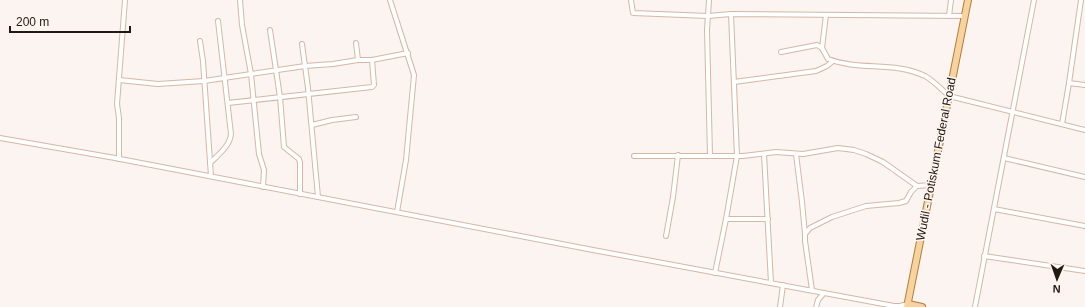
<svg xmlns="http://www.w3.org/2000/svg" width="1085" height="307" font-family="Helvetica,sans-serif">
  <style>
    .lines { fill: none; stroke-linecap: round; stroke-linejoin: round }
    .minor-casing { stroke: #d5b7a5; stroke-width: 6 }
    .primary-casing { stroke: #ac7e40; stroke-width: 8 }
    .minor { stroke: #fff; stroke-width: 4 }
    .primary { stroke: #f9d39b; stroke-width: 6 }
    .labels { text-anchor: middle; dominant-baseline: central; stroke-width: 3.5; stroke-linejoin: round; paint-order: stroke }
    .street-label { font-size: 12px; fill: #241912; stroke: #fbf4f0 }
  </style>
  <rect width="100%" height="100%" fill="#fbf4f0"/>
  <g class="lines">
    <defs>
      <g id="minor">
        <path d="M240,0l2,25 9,49 8,80 5,16 -1,17"/>
        <path d="M390,0l24,75 -8,85 -9,52"/>
        <path d="M631,0l2,13 75,3 23,-2 234,2"/>
        <path d="M709,0l-2,30 3,126"/>
        <path d="M949,16l2,-16"/>
        <path d="M270,30l10,67 4,50 15,12 1,4v31"/>
        <path d="M200,41l3,20 8,115"/>
        <path d="M356,43l2,17"/>
        <path d="M302,44l6,44 10,109"/>
        <path d="M822,48l4,-33"/>
        <path d="M781,52l36,-7 5,3 6,11c32,12 66,2 97,17 9,5 16,13 24,20l136,34"/>
        <path d="M119,80l39,4 46,-3 101,-15 28,-2 25,-4h14l36,-7"/>
        <path d="M734,82l82,-11 11,-5 6,-5"/>
        <path d="M1069,83l16,2"/>
        <path d="M228,103l144,-16 2,-2 -2,-25"/>
        <path d="M1062,124l7,-41 12,-83"/>
        <path d="M312,125l20,-5 24,-3"/>
        <path d="M0,138l115,20 478,92 301,56h6l8,-2"/>
        <path d="M764,154l7,129"/>
        <path d="M796,154l6,48 3,32"/>
        <path d="M634,156h109l33,-4 27,2 35,-6 16,2 12,4 17,8 34,24 14,-1"/>
        <path d="M1004,158l81,19"/>
        <path d="M119,159v-41l-2,-14 8,-104"/>
        <path d="M210,163c8,-8 20,-17 21,-29l-13,-113"/>
        <path d="M994,209l91,17"/>
        <path d="M726,219h42"/>
        <path d="M666,236l7,-39 5,-42"/>
        <path d="M984,256l101,15"/>
        <path d="M715,273l11,-54 11,-63 -6,-142"/>
        <path d="M812,290l-7,-49v-7l5,-6 22,-11 34,-11 33,-3 7,-2 5,-9 6,-6"/>
        <path d="M780,307l3,-22"/>
        <path d="M816,307l2,-7 6,-7"/>
        <path d="M975,307l59,-307"/>
      </g>
      <g id="primary">
        <path d="M908,304l14,3"/>
        <path d="M907,307l61,-307"/>
      </g>
    </defs>
    <!-- minor casing -->
    <use href="#minor" class="minor-casing"/>
    <!-- primary casing -->
    <use href="#primary" class="primary-casing"/>
    <!-- minor -->
    <use href="#minor" class="minor"/>
    <!-- primary -->
    <use href="#primary" class="primary"/>
  </g>
  <g class="labels">
    <!-- street labels -->
    <g class="street-label">
      <text transform="translate(936 159) rotate(-79)">Wudil - Potiskum Federal Road</text>
    </g>
  </g>
  <!-- north arrow -->
  <g transform="translate(1057 279) rotate(182)" stroke="#fbf4f0" stroke-width="3" paint-order="stroke">
  <path d="M0-3L7 15L0 10L-7 15Z" fill="#241912"/>
  <text y="-6" font-size="11" font-weight="bold" text-anchor="middle" fill="#241912">N</text>
  </g>
  <!-- scale -->
  <path d="M10 26v6h120v-6" fill="none" stroke="#241912" stroke-width="2"/>
  <text x="16" y="26" font-size="12" fill="#241912" stroke="#fbf4f0" stroke-width="3" paint-order="stroke">200 m</text>
</svg>
